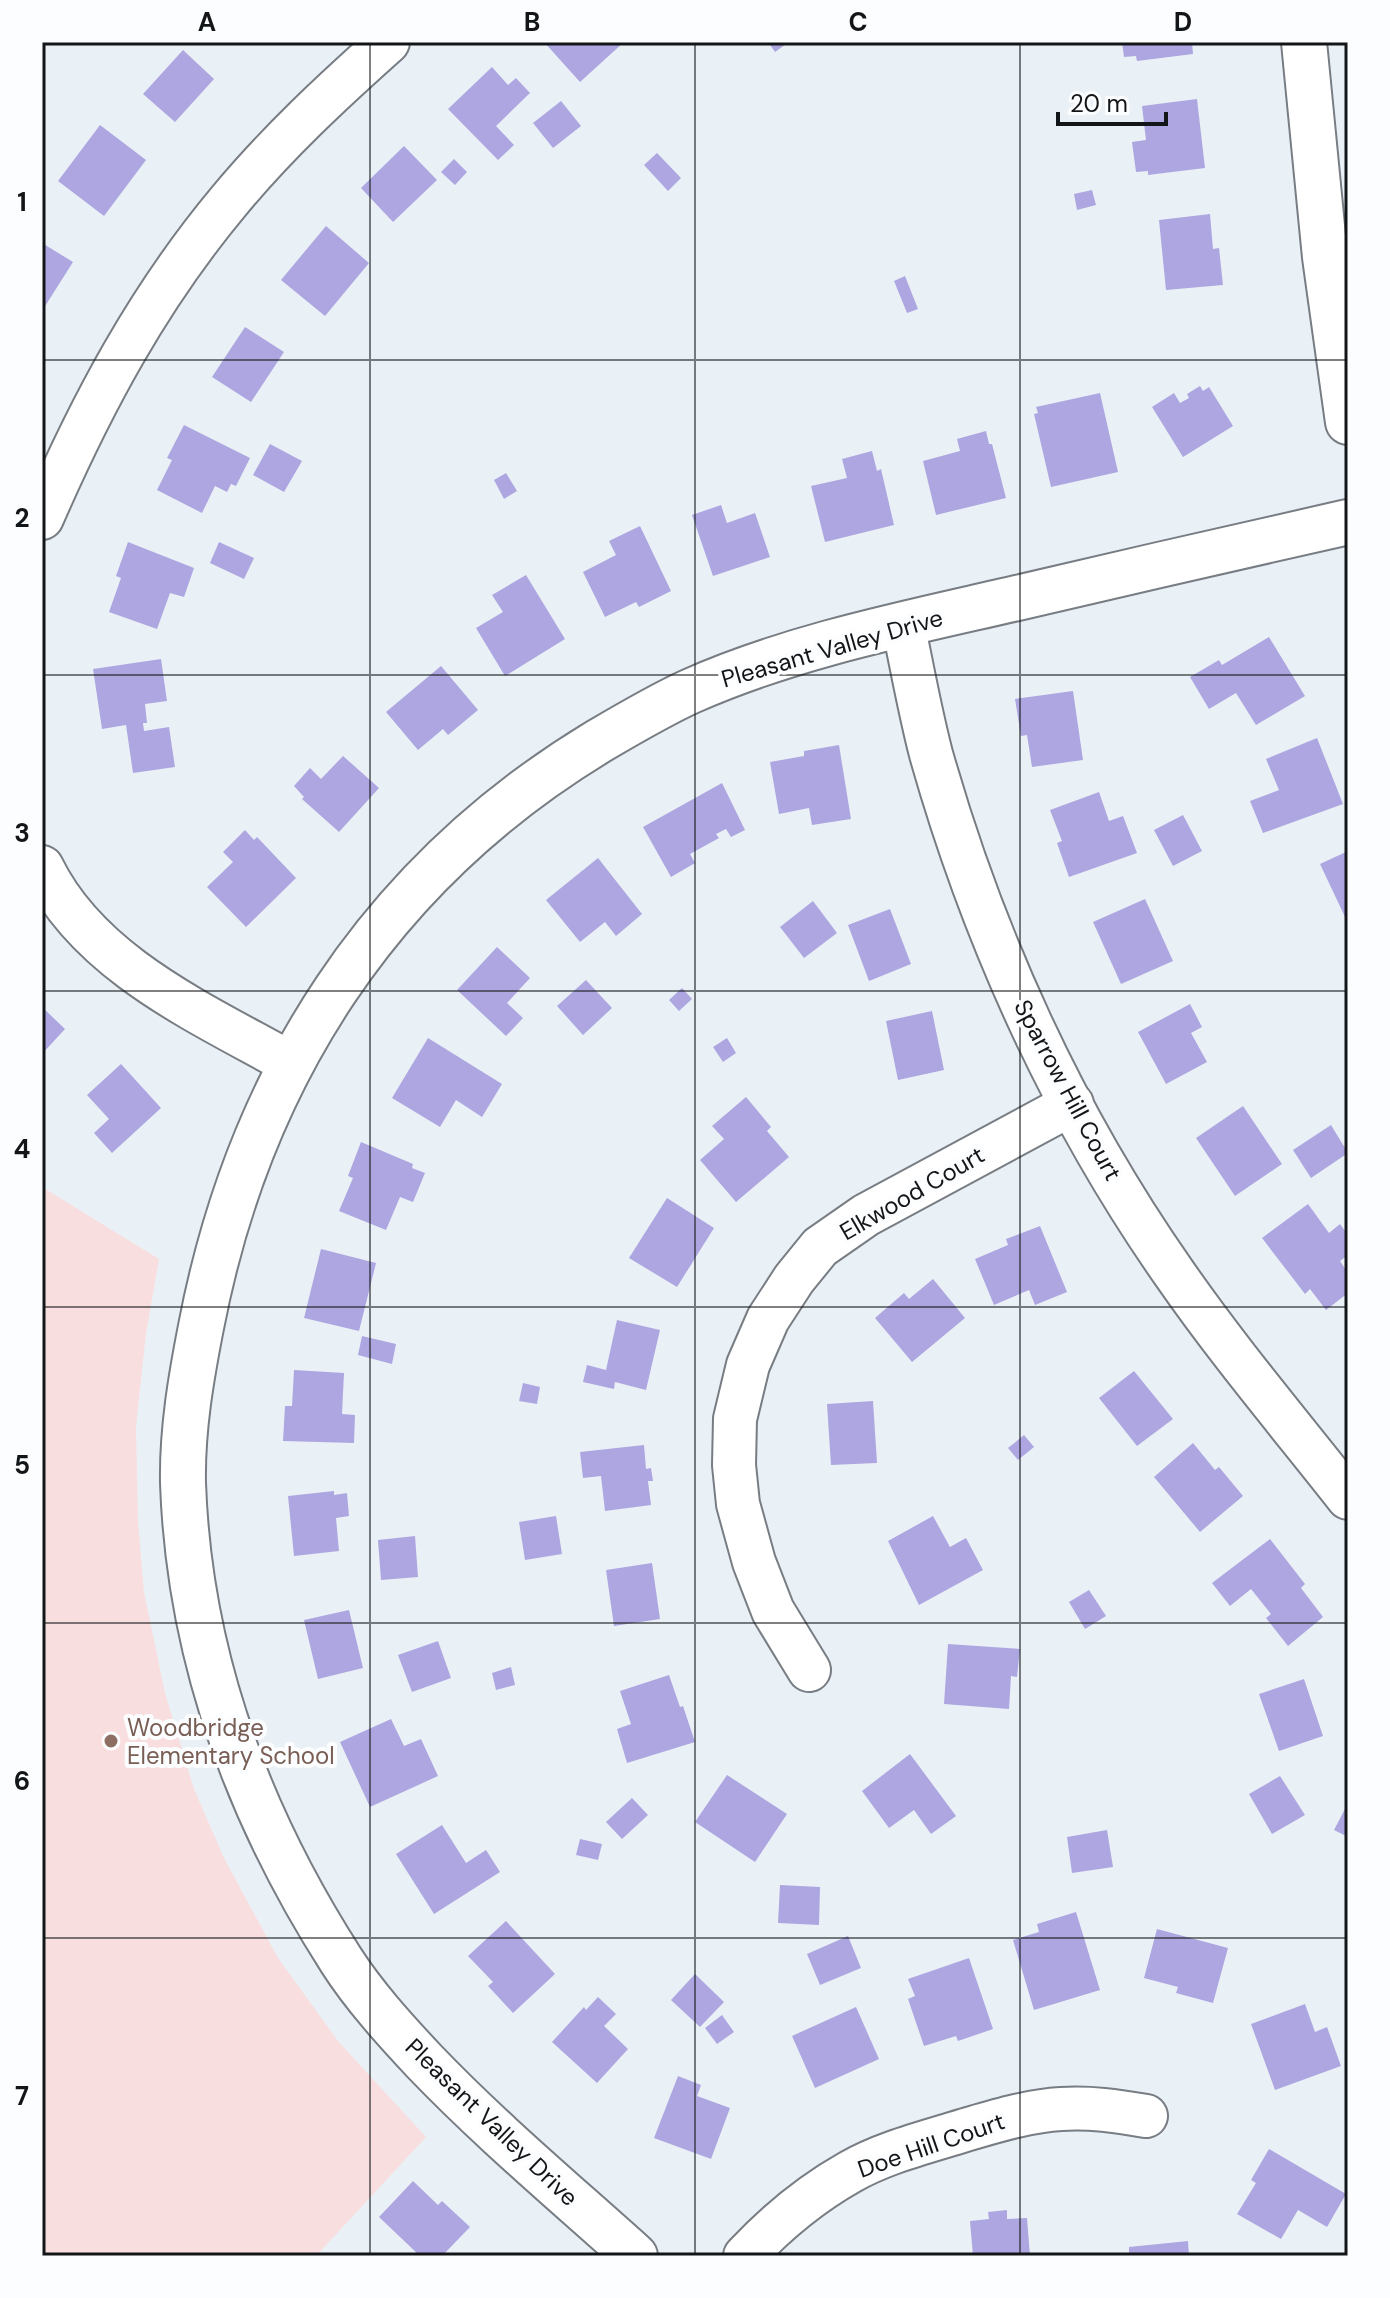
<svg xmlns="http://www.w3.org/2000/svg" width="1390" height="2298" font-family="'DM Sans',sans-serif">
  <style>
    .education { fill: #f9dedf }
    .building { fill: #aea6e0 }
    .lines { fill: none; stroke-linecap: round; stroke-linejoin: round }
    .minor-casing { stroke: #777d83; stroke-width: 46 }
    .tertiary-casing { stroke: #777d83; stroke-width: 48 }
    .minor { stroke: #fff; stroke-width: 42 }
    .tertiary { stroke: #fff; stroke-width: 44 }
    .grid { fill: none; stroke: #131618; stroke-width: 2; stroke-opacity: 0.55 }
    .education-dot { fill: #8d6e63; stroke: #fcfdfe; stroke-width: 3 }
    .labels { text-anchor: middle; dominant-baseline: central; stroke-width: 8; stroke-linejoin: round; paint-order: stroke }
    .street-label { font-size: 24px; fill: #131618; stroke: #fcfdfe }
    .education-label { font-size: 24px; fill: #785e54; stroke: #fcfdfe; text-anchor: start }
    .neatline { fill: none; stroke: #131618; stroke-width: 3 }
    .grid-label { font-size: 26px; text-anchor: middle; font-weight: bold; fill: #131618 }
  </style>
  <rect width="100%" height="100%" fill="#e9f1f7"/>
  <!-- education -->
  <path class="education" d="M42,1187l117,72 -13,75 -10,92 2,96 6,70 21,101 29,96 30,69 54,100 60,83 88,96 -110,119h-274z"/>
  <!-- building -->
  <g class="building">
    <path d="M544,42h80l-44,40z"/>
    <path d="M768,42h21l-14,10z"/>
    <path d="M1122,42h70l1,12 -56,7 -1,-5 -12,1z"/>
    <path d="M183,50l31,29 -39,43 -32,-28z"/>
    <path d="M492,67l16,18 8,-7 14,15 -34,33 18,19 -16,15 -50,-51z"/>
    <path d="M1197,99l8,69 -57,7v-4l-12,1 -4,-30 14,-2 -4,-34z"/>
    <path d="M561,101l20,25 -28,22 -20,-25z"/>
    <path d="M100,125l46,35 -42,56 -46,-35z"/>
    <path d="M404,146l33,34 -44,42 -32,-34z"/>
    <path d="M657,153l24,25 -13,13 -24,-26z"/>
    <path d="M454,159l13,13 -12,13 -14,-13z"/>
    <path d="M1092,190l4,15 -19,5 -3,-16z"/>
    <path d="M1210,214l3,35 6,-1 4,37 -57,5 -7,-70z"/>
    <path d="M326,226l43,37 -44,53 -44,-36z"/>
    <path d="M42,243l31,19 -31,49z"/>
    <path d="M905,276l13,33 -11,4 -13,-32z"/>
    <path d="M245,327l39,25 -33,50 -39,-25z"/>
    <path d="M1200,386l3,5 6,-4 24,39 -50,31 -31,-50 22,-14 6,10 9,-5 -2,-4z"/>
    <path d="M1100,393l18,79 -67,15 -17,-73 4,-1 -2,-6z"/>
    <path d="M184,425l66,33 -14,28 -5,-2 -4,8 -12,-6 -13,27 -45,-23 15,-30 -5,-2z"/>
    <path d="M986,431l3,13h3l14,54 -70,17 -13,-54 37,-10 -3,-12z"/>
    <path d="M270,444l32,17 -18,31 -31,-17z"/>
    <path d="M872,451l5,20 4,-2 13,56 -69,17 -14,-56 36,-8 -5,-19z"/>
    <path d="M506,473l11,18 -13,8 -10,-19z"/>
    <path d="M721,505l6,18 28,-10 15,44 -57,19 -21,-61z"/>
    <path d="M640,526l31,65 -32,16 -3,-5 -31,15 -22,-45 33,-17 -7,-14z"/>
    <path d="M128,542l66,26 -10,29 -14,-4 -13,36 -48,-17 12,-34 -5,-2z"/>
    <path d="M219,542l35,16 -10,21 -34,-16z"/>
    <path d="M526,575l39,64 -60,37 -29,-48 27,-16 -11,-17z"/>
    <path d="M1269,637l36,59 -49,29 -20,-32 -27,16 -19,-32 29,-17 3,5z"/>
    <path d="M161,659l6,42 -22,3 2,19h-4l1,8 25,-4 6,40 -42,6 -7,-48 -24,4 -9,-60z"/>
    <path d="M441,666l37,44 -30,25 -5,-6 -25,21 -32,-38z"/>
    <path d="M1073,691l10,69 -51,7 -5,-32 -6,1 -6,-37z"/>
    <path d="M1317,738l26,66 -80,29 -13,-32 29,-11 -13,-31z"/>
    <path d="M839,745l12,74 -39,6 -3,-17 -30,6 -9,-52 34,-6v-5z"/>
    <path d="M343,756l36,32 -40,44 -37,-33 2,-2 -10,-11 16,-18 11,11z"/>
    <path d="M722,783l23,47 -14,7 -5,-8 -10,5 3,4 -29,16 5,9 -24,14 -28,-50z"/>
    <path d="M1099,792l10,29 14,-5 14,37 -68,24 -12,-34 5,-2 -12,-31z"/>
    <path d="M1183,815l19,36 -29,15 -19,-36z"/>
    <path d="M245,830l9,10 3,-3 39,41 -50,49 -39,-40 26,-25 -10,-10z"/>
    <path d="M1348,851v67l-2,1 -26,-55z"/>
    <path d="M598,858l44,56 -26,22 -11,-14 -25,20 -34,-42z"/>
    <path d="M1145,899l28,62 -52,23 -28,-62z"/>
    <path d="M813,901l24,32 -33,25 -24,-31z"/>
    <path d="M890,909l21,55 -42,17 -21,-56z"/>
    <path d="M497,947l33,31 -23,25 16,15 -17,18 -49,-46z"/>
    <path d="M586,980l26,28 -29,27 -26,-29z"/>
    <path d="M682,988l10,11 -13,12 -10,-11z"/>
    <path d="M1190,1004l12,23 -11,6 16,29 -41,22 -28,-52z"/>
    <path d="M42,1007l23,22 -23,25z"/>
    <path d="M932,1011l12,59 -46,10 -12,-59z"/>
    <path d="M428,1038l74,46 -20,33 -26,-17 -16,27 -48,-29z"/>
    <path d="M727,1038l9,15 -13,9 -10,-15z"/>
    <path d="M121,1064l40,44 -49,45 -18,-20 15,-14 -22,-24z"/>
    <path d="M746,1097l25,30 -4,4 22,26 -53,45 -36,-42 24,-21 -12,-13z"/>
    <path d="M1243,1106l39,58 -47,32 -39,-58z"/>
    <path d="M1331,1125l17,28 -37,25 -18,-28z"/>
    <path d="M361,1142l52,22 -1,4 13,5 -12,29 -13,-5 -14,33 -47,-19 14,-33 -5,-2z"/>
    <path d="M667,1198l47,30 -37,59 -48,-29z"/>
    <path d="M1308,1204l21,29 11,-9 8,11v20l-8,6 8,12v20l-22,17 -16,-21 -5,5 -43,-56z"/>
    <path d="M1040,1226l27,66 -32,13 -6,-15 -35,15 -19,-46 33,-14 -2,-6z"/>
    <path d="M321,1249l55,14 -17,68 -55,-13z"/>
    <path d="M933,1279l32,39 -53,44 -37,-44 29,-25 5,6z"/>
    <path d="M617,1320l43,10 -14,60 -31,-8 -1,7 -31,-7 4,-17 19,5z"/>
    <path d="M362,1336l34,8 -4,20 -34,-9z"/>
    <path d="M294,1370l50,3 -2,41 13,1 -1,28 -71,-2 2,-35h7z"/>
    <path d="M1134,1371l39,48 -36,27 -38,-48z"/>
    <path d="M523,1383l17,4 -3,17 -18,-3z"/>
    <path d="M873,1401l4,62 -46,2 -4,-61z"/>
    <path d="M1024,1435l10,12 -16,13 -10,-12z"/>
    <path d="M1193,1443l22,27 4,-3 24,29 -43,36 -46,-55z"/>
    <path d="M644,1445l2,24 5,-1 2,13h-5l3,24 -46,6 -4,-35 -18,2 -3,-26z"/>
    <path d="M334,1491v4l13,-2 2,23 -13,2 3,33 -45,5 -6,-60z"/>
    <path d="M556,1516l6,38 -37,6 -6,-38z"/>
    <path d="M933,1516l17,31 16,-9 17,32 -64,35 -31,-64z"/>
    <path d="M415,1536l3,41 -37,3 -3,-40z"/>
    <path d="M1270,1539l35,45 -4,4 22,29 -35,29 -22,-28 5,-4 -20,-25 -21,17 -18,-23z"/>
    <path d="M652,1563l8,56 -46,7 -8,-56z"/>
    <path d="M1089,1590l17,26 -21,13 -16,-27z"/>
    <path d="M349,1610l14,58 -45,11 -14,-59z"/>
    <path d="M438,1641l13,37 -39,14 -14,-37z"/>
    <path d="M948,1644l72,5 -3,28 -6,-1 -2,33 -65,-5z"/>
    <path d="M511,1667l4,18 -19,5 -4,-17z"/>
    <path d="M669,1675l11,32 3,-1 12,36 -68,21 -10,-34 14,-5 -11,-33z"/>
    <path d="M1304,1679l19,57 -44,15 -20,-57z"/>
    <path d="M391,1719l13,27 17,-7 17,37 -68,31 -30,-65z"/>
    <path d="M910,1754l46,62 -25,18 -17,-24 -25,18 -27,-37z"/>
    <path d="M727,1775l60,39 -32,48 -60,-40z"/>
    <path d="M1280,1776l25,39 -33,19 -23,-40z"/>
    <path d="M632,1798l16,17 -26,24 -16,-17z"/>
    <path d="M1348,1803v34l-14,-7z"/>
    <path d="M442,1825l24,38 20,-13 14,22 -66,42 -38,-60z"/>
    <path d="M1107,1830l6,37 -41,6 -5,-36z"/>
    <path d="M580,1839l22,5 -4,16 -22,-5z"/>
    <path d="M780,1885l40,2 -1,38 -41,-2z"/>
    <path d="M1076,1912l24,78 -66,20 -21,-70 26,-8 -2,-8z"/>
    <path d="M506,1921l49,53 -42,39 -25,-27 5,-4 -25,-26z"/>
    <path d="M1157,1929l71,19 -15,55 -37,-10 2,-6 -34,-9z"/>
    <path d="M848,1936l13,32 -41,17 -13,-31z"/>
    <path d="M969,1958l24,71 -35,12 -2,-5 -32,10 -16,-47 7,-3 -7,-17z"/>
    <path d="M695,1974l29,28 -24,25 -29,-27z"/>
    <path d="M598,1997l18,17 -12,12 24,23 -31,34 -45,-41 32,-35 2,3z"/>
    <path d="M1305,2004l10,28 12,-5 14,39 -66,24 -24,-66z"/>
    <path d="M856,2007l23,52 -64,29 -23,-52z"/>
    <path d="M722,2015l12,17 -17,12 -12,-16z"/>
    <path d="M678,2076l23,9 -4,11 33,12 -19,51 -57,-21z"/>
    <path d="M1269,2149l77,45 -19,33 -29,-17 -17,29 -44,-25 19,-31 -5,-3z"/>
    <path d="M413,2181l25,24 4,-4 28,26 -28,29h-22l-41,-39z"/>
    <path d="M1007,2210v9l20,-1 3,38h-57l-3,-35 19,-2 -1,-7z"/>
    <path d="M1188,2241l1,15h-60v-9z"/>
  </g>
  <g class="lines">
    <defs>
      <g id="minor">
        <path d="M42,518c50,-115 106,-220 187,-317 48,-58 103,-109 159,-159"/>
        <path d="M903,624c9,43 17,88 28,130 52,184 133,362 243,519 54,78 115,150 174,225"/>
        <path d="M42,867c47,97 159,146 248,196"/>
        <path d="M809,1670l-36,-59 -19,-49 -16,-58 -4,-39 1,-46 13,-54 20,-46 26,-40 26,-32 46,-32 206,-111"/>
        <path d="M745,2256c30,-32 66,-62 105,-84 35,-20 77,-30 115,-42 31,-9 63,-19 96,-21 29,-2 56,2 85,7"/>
      </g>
      <g id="tertiary">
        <path d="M1304,42l21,215 23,165"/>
        <path d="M635,2256c-71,-64 -145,-126 -211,-195 -29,-31 -60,-65 -83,-101 -93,-145 -152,-304 -158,-477 -1,-53 8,-105 18,-156 48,-250 178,-453 398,-586 29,-17 61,-36 92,-50 101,-45 218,-68 326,-93 110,-26 221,-51 331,-76"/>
      </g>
    </defs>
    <!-- minor casing -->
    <use href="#minor" class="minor-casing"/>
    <!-- tertiary casing -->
    <use href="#tertiary" class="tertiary-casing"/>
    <!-- minor -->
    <use href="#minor" class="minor"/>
    <!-- tertiary -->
    <use href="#tertiary" class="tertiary"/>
  </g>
  <!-- grid -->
  <path class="grid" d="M370,42v2214M695,42v2214M1020,42v2214M42,360h1306M42,675h1306M42,991h1306M42,1307h1306M42,1623h1306M42,1938h1306"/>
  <!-- markers -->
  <circle class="education-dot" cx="111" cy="1741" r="8"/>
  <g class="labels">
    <!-- street labels -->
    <g class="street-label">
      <text transform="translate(832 648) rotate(-16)">Pleasant Valley Drive</text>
      <text transform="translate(1068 1090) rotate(62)">Sparrow Hill Court</text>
      <text transform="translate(912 1193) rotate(-30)">Elkwood Court</text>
      <text transform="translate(492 2122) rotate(44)">Pleasant Valley Drive</text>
      <text transform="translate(931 2145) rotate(-19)">Doe Hill Court</text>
    </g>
    <!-- education labels -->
    <g class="education-label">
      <text x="127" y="1727">Woodbridge<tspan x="127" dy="28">Elementary School</tspan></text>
    </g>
  </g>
  <!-- border -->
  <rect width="1390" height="2298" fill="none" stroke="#fcfdfe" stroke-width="88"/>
  <!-- scale -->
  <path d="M1058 112v12h108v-12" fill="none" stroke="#131618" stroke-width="4"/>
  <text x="1070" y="112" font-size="24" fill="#131618" stroke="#fcfdfe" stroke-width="6" paint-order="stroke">20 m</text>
  <rect x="44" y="44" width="1302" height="2210" class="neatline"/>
  <g class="grid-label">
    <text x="207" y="31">A</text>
    <text x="532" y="31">B</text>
    <text x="858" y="31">C</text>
    <text x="1183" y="31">D</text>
    <text x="22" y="211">1</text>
    <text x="22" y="527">2</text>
    <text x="22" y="842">3</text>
    <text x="22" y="1158">4</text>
    <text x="22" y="1474">5</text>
    <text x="22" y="1790">6</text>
    <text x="22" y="2105">7</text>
  </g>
</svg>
